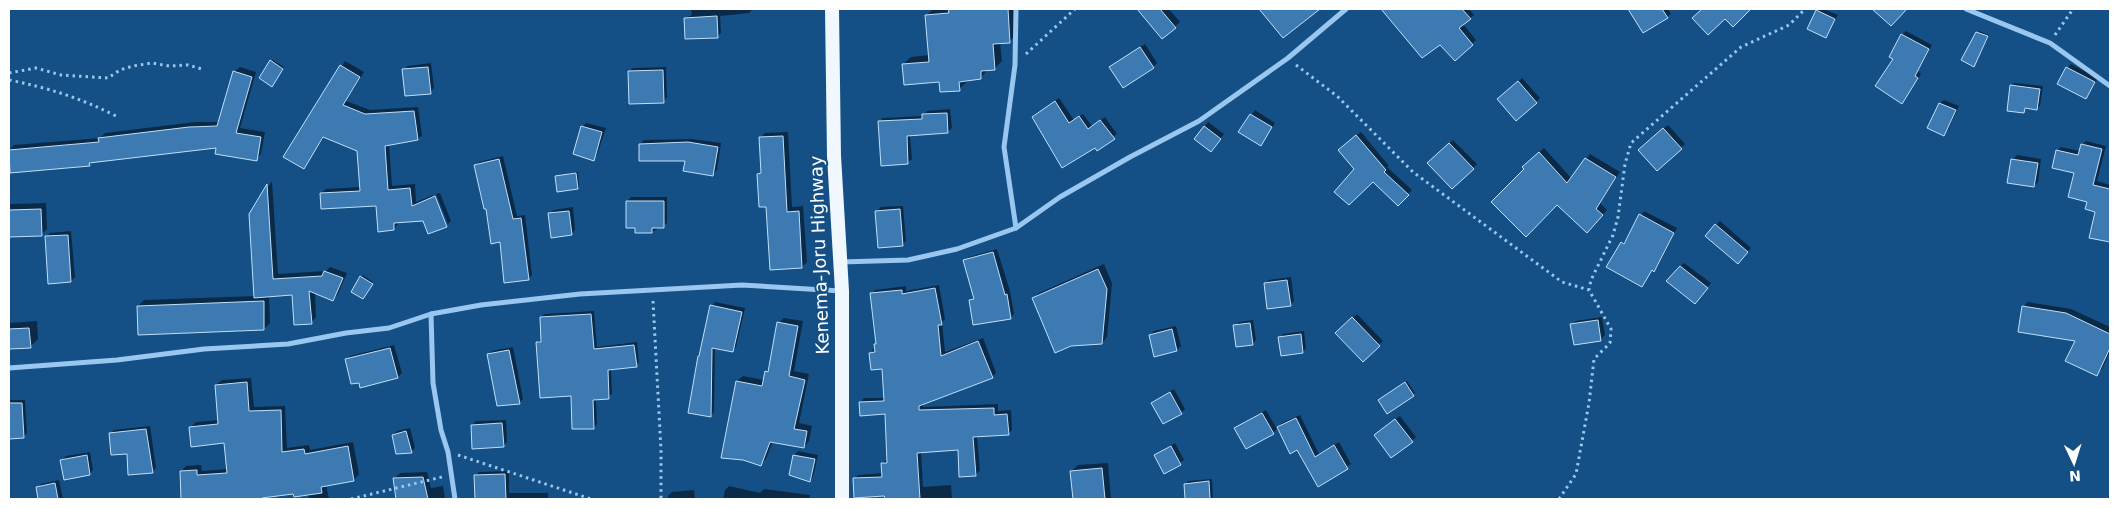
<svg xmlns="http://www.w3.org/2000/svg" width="2119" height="508" font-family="'DejaVu Sans',sans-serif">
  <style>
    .shadow { fill: #0007 }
    .building { fill: #3d7ab1; stroke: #bfdffb }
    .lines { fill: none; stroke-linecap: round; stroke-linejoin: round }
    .path { stroke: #99c7ef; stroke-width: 3; stroke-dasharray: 2.5 4; stroke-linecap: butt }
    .minor { stroke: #99c7ef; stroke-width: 5 }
    .trunk { stroke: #f0f7ff; stroke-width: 14 }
    .labels { text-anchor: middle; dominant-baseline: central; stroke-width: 4; stroke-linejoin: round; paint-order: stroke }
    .street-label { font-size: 18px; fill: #fff; stroke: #145086 }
  </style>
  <rect width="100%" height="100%" fill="#145086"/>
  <!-- shadow -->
  <g class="shadow">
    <path d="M691,9h62l-4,4 -29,3 1,17 -4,4 -32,-19 7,-3z"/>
    <path d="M933,9h82l2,25 -8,8h-9l2,19 -8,8h-6l-7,9 -14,2v2l-8,7 -56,-25 8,-7 19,-2 -3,-40z"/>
    <path d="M1139,9h30l11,13 -18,16z"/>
    <path d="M1262,9h55l-2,3z"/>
    <path d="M1385,9h84l5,6 -11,9 13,16 -21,19 -15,-16 -56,-33z"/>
    <path d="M1635,9h33l3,5 -4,3 -35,-4z"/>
    <path d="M1819,9h5l14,6 -13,21 -8,-25z"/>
    <path d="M1906,31l26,14 -14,26 3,3 -16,24 -11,-40 8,-23z"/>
    <path d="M1979,31l10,4 -14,29 -13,-4z"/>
    <path d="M1145,44l12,19 -4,4 -39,-3z"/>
    <path d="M273,60l11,7 -11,16 -2,-22z"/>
    <path d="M345,61l19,11 -18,29 24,9 48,-3 4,28 -4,4 -29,5 3,42 23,-2 1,18 17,-7 13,30 -22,-6 -26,3v2l-4,5 -17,-24 -56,-12 5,-4 35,-2 -3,-37 -33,-14 -21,31 -19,-11z"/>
    <path d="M431,63l3,25 -4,4 -26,-23 4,-3z"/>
    <path d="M2071,64l27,14 -12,20 -19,-30z"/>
    <path d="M240,67l16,5 -16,56 25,4 -4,22 -5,5 -38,-12 -126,15 -3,3 -80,-15 5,-5 86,-7 5,-5 90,-11h25l14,-50z"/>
    <path d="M666,67l1,30 -3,4 -35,-29 4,-4z"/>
    <path d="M1522,78l18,20 -4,4 -34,-6z"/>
    <path d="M2014,83l29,3 -3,20 -4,3 -9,-1 -3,3 -13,-25z"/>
    <path d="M1059,98l15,22 9,-6 9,12 13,-9 12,17 -21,12 -63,-29z"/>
    <path d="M1944,100l15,6 -11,24 -4,4 -4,-31z"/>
    <path d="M950,109l2,19 -4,4 -38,3 2,24 -4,3 -29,-40 4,-4 39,-2 5,-5z"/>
    <path d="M1255,110l20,13 -14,22 -21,-13z"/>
    <path d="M1208,122l16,12 -9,12 -20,-8z"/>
    <path d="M586,123l20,5 -9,27 -4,4 -11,-32z"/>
    <path d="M1668,125l17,19 -28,25 -14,-23z"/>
    <path d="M788,132l4,75 11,-1 4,56 -5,5 -35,-62 -8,-31 3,-3 -2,-33 5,-5z"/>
    <path d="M1361,132l28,34 -2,1 25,23 -14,14 -25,-24 -18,-11 -12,-23z"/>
    <path d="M692,139l29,4 -4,27 -4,4 -27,-14 -46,-16 4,-4z"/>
    <path d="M1453,140l24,24 -24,23 -24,-24z"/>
    <path d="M2086,141l20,5 -9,35 13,4v56l-19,-4 5,-26 -7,-10 -14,-29 -18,-21 4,-4 19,4 2,-6z"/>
    <path d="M1544,148l28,31 18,-25 30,18 -20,31 7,7 -20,21 -62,-62 3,-7z"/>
    <path d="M2017,155l24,4 -3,23 -4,4 -25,-4 4,-23z"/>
    <path d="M503,156l14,60 8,-1 7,60 -4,4 -27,-38 -14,-34 -12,-41 4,-4z"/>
    <path d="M578,172l1,15 -2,1 -20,-12z"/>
    <path d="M272,181l6,93 48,-3 4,-4 17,6 -9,21 -5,5 -18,-7 1,25 -5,6 -18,-29 -24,2 1,27 -6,6 -126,-23 6,-6 112,-4 -6,-82z"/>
    <path d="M440,193l11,28 -3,3 -12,-30z"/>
    <path d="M631,197h36v26l-15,9 -25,-31z"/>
    <path d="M46,203l1,26 -6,6 -32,1v-32z"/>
    <path d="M903,206l3,35 -4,4 -25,-34 4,-4z"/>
    <path d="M573,207l2,23 -4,4 -21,-21 4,-3z"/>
    <path d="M1644,211l33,17 -19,38 -4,4 -1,-1 -12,17 -19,-43 5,-3z"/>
    <path d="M1720,221l31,27 -9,10 -26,-33z"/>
    <path d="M71,231l4,46 -4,4 -25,-44 4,-4z"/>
    <path d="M997,249l13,42 4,23 -4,4 -40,-17 5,-5 -10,-35 4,-4z"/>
    <path d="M1684,263l27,20 -12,15 -19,-32z"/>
    <path d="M1104,264l8,19 -5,54 -5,6 -69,-45 6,-5z"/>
    <path d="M363,275l10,7 -9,14 -3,-19z"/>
    <path d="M1291,277l3,24 -4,4 -25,-21 4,-4z"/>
    <path d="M939,285l6,34 -3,3 3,30 38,-14 13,35 -4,4 -69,27v3l75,-3v7l13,-1 1,20 -4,4 -31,2 3,34 -4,5 -17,-26 -38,2 2,36 28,-2 1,14h-66v-5l-32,-15 4,-4 25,-2 -1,-10 6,-4 -2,-46 -26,-10 4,-5h21l-2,-31 -12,-14 6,-10 -6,-49 4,-4 31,-4v5z"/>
    <path d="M715,302l30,6 -9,39 -4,4 -17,-4 -1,65 -3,3 1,-109z"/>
    <path d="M2028,302l43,7 39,18v25l-8,17 -5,5 -21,-34 -53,-33z"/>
    <path d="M594,311l3,36 40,-5 2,20 -3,3 -25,3 1,26 -4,3 -12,1 1,26 -3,4 -56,-86 3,-3v-21l3,-4z"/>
    <path d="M1357,314l26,27 -20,19 -26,-27z"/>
    <path d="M1602,317l3,18 -4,4 -26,5 -3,-19 4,-4z"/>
    <path d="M784,318l19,3 -9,50 15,3 -10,49 13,3 -3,15 -5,6 -31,-6 -7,18 -5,5 -24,-83 6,-5 21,4 2,-8 4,-4 8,-45z"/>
    <path d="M1253,320l3,20 -4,4 -17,-18 4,-4z"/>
    <path d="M37,321l1,18 -8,8 -21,1v-25z"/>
    <path d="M1176,326l5,20 -4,4 -27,-15 4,-4z"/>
    <path d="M1304,331l2,17 -3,4 -23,-14 3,-4z"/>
    <path d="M394,345l8,28 -4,4 -52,-17 4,-4z"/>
    <path d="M513,347l10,52 -4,4 -31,-48 4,-4z"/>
    <path d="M251,378l3,29 31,-1 2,42 22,-3 1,5 43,-8 6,32 -5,6 -28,5 3,14h-20l-1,-5 -14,-1 -26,3 -2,3h-83l-2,-27 5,-6 15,-1 1,6 26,-2 -3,-27 -35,-14 6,-6 23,-2 -3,-35 6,-5z"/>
    <path d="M1407,381l8,12 -27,19 -7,-13z"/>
    <path d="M1174,389l11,20 -4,4 -29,-10z"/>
    <path d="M9,400h16l2,33 -4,4 -14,1z"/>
    <path d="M1266,410l11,19 -4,4 -37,-5z"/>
    <path d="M1300,415l19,39 20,-12 12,22 -33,21 -20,-36 -20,-22 4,-4z"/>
    <path d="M1400,416l16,21 -4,4 -33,-10z"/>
    <path d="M506,420l1,22 -4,4 -31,-21 4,-4z"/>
    <path d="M150,426l6,42 -4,4 -24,-20 -18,-18 4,-4z"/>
    <path d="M410,428l5,20 -3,3 -15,1 -4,-17 4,-4z"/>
    <path d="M1175,443l9,17 -19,13 -10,-18z"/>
    <path d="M798,451l20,4 -5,22 -3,4 -20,-7 4,-19z"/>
    <path d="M90,452l3,18 -4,4 -27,-14 4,-4z"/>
    <path d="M1108,463l3,36h-37l-2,-28 6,-6z"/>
    <path d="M509,471v22h39v6h-72l-1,-23 4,-4z"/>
    <path d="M427,472l4,16 12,-2 2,13h-47l-3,-21 5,-5z"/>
    <path d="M1212,479l1,20h-27l-1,-14 3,-4z"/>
    <path d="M59,480l4,19h-24l-2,-11 4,-4z"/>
    <path d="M729,486l31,7 4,-4 46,6 -1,4h-86l2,-9z"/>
    <path d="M694,490l1,9h-26l-1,-3 4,-4z"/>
  </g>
  <!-- building -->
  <g class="building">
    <path d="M948,9h60l2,34 -17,1 2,26 -14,1v8l-22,3 1,9 -20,1 -1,-10 -35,3 -2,-21 27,-2 -4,-47 24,-2z"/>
    <path d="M1137,9h23l16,19 -14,11z"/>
    <path d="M1259,9h61l-37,29z"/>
    <path d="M1381,9h81l9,10 -12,9 14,17 -18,16 -15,-16 -18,13z"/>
    <path d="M1628,9h34l6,9 -25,15z"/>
    <path d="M1702,9h49l-18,18 -8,-8 -17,16 -16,-17z"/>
    <path d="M1872,9h35l-16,17z"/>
    <path d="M1816,10l19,9 -9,19 -19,-9z"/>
    <path d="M717,16l1,22 -33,1 -1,-21z"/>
    <path d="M1976,32l12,4 -14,31 -13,-7z"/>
    <path d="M1901,34l28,15 -14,27 3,2 -16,26 -27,-18 18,-27 -4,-2z"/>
    <path d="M1140,47l14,21 -31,20 -14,-21z"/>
    <path d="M270,60l13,9 -11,18 -13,-9z"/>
    <path d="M340,65l20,12 -17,28 22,9 49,-3 4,29 -33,6 3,44 22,-2 2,18 23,-10 12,31 -19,7 -5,-13 -29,2v7l-16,2 -2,-26 -55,3 -1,-16 40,-2 -3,-40 -34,-14 -19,32 -21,-12z"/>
    <path d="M428,67l3,27 -26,2 -3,-27z"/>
    <path d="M2066,67l29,15 -9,17 -29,-15z"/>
    <path d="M663,70l1,33 -35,1 -1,-33z"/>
    <path d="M233,71l19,6 -16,56 25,4 -4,24 -42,-7 1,-6 -127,15 1,3 -80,7 -1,-23 90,-8 -1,-4 91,-11 28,-1z"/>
    <path d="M1518,81l19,22 -21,18 -19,-22z"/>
    <path d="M2010,85l30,4 -3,21 -12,-2 -1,5 -17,-2z"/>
    <path d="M1055,101l14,22 10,-7 9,13 12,-9 15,19 -18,12 -2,-3 -33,20 -30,-51z"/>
    <path d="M1939,103l17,7 -12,26 -17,-8z"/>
    <path d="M947,113l1,20 -41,3 1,28 -27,2 -3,-45 44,-2v-5z"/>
    <path d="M1250,114l22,13 -11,19 -23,-14z"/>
    <path d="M581,126l21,6 -8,29 -21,-7z"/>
    <path d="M1204,126l17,13 -10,13 -17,-13z"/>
    <path d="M1663,128l19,21 -25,22 -19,-21z"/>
    <path d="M1356,135l30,35 -2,2 25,23 -11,11 -25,-24 -24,23 -15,-13 20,-23 -16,-19z"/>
    <path d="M783,136l4,76 12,-1 3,57 -32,2 -4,-63h-7l-2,-33 4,-1 -2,-36z"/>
    <path d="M688,142l30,5 -5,29 -30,-5 2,-10h-46v-17z"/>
    <path d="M1449,143l25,26 -22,20 -25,-26z"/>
    <path d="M2081,144l21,5 -9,36 17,4v53l-21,-4 6,-26 -10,-3 2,-7 -19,-5 6,-24 -22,-5 4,-18 22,5z"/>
    <path d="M1539,152l28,31 18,-25 31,19 -20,32 7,6 -16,18 -30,-28 -31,32 -35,-35 33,-33 -2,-2z"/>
    <path d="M499,159l14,60 8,-1 8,62 -25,3 -4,-41 -9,2 -5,-35h-2l-10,-44z"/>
    <path d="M2011,159l27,4 -4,24 -27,-4z"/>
    <path d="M576,173l2,16 -21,3 -2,-16z"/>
    <path d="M267,184l6,95 49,-3 2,-5 19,7 -10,23 -24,-10 3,33 -18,1 -2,-30 -38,3 -5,-84z"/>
    <path d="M626,201h38v27h-12v5h-17v-5h-9z"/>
    <path d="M41,209l1,27 -33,1v-27z"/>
    <path d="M900,209l3,37 -25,2 -3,-37z"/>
    <path d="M569,211l3,24 -21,3 -3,-25z"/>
    <path d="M1639,214l35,19 -20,39 -2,-2 -10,17 -36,-20 15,-25 3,2z"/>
    <path d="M1715,224l33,28 -10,12 -33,-28z"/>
    <path d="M68,235l3,47 -23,2 -3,-48z"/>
    <path d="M993,252l12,43 2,-1 4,25 -38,6 -4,-25 5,-1 -11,-39z"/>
    <path d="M1680,266l28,22 -13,16 -29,-23z"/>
    <path d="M1098,269l9,20 -5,55 -31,2 -16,7 -23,-55z"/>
    <path d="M360,276l13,8 -10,15 -12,-7z"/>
    <path d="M1287,280l4,26 -24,3 -3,-26z"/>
    <path d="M935,288l7,37h-4l3,31 37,-15 15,37 -74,28v4l75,-2v7l13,-1 2,21 -36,2 3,39 -17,1 -1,-27 -41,3 3,46h-35l-1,-3 -30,2 -1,-20 29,-1 -1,-14h6l-2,-49 -25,2 -1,-14 25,-1 -2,-32 -11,1 -2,-17 6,-1 -1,-8h2l-6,-51 32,-3v4z"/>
    <path d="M264,301v29l-126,5 -1,-29z"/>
    <path d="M710,305l32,7 -9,40 -21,-4 -1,69 -23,-4 10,-57h1z"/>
    <path d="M2022,306l44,7 44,21v14l-13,28 -32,-15 10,-20 -57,-9z"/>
    <path d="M591,314l3,35 40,-4 3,22 -29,3 1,29 -16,1 1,29h-22l-1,-33 -31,2 -4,-56h5l-1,-25z"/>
    <path d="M1352,317l28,29 -17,16 -28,-29z"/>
    <path d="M1598,320l3,21 -27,4 -4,-21z"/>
    <path d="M777,322l21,4 -9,50 16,4 -11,49 13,2 -3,17 -34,-6 -9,24 -18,-6 -22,-2 15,-77 26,5 3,-15 3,1z"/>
    <path d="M1250,323l3,22 -17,2 -3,-22z"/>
    <path d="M29,328l2,20 -22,1v-20z"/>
    <path d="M1172,329l5,22 -23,6 -5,-22z"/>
    <path d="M1301,334l2,19 -22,3 -3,-19z"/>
    <path d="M390,348l8,30 -38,10 -1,-5 -8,1 -6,-25z"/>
    <path d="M509,350l11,54 -23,2 -10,-52z"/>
    <path d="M247,382l2,29 32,-1 1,42 22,-3 1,5 43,-8 6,35 -33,6 1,6 -28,4 -1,-3 -31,4 1,1h-82l-1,-28 17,-1v5l30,-2 -3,-30 -33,4 -2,-20 29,-3 -3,-39z"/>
    <path d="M1405,382l9,14 -27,18 -9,-14z"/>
    <path d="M1170,392l12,22 -19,10 -12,-21z"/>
    <path d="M9,403h13l2,35 -15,1z"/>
    <path d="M1262,413l12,21 -28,15 -12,-21z"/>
    <path d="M1296,418l19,39 19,-12 14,24 -30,18 -21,-37 -7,4 -13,-27z"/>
    <path d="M1395,419l18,23 -22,16 -17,-23z"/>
    <path d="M502,423l2,24 -32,2 -1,-24z"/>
    <path d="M146,429l7,44 -25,2 -1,-21 -16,1 -2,-22z"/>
    <path d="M406,431l6,22 -16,1 -4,-19z"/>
    <path d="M1171,446l10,19 -17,9 -10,-19z"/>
    <path d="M87,455l3,20 -26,5 -4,-20z"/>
    <path d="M793,455l22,4 -5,23 -21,-7z"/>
    <path d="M1102,468l3,31h-32l-3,-28z"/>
    <path d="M505,474l1,25h-31l-1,-24z"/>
    <path d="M423,477l5,22h-32l-3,-21z"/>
    <path d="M1209,481l1,18h-25l-1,-15z"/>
    <path d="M55,483l3,16h-20l-2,-12z"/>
  </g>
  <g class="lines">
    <!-- path -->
    <g class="path">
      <path d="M2055,35l18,-26"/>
      <path d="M1026,54l49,-45"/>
      <path d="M1296,65l41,31 76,76 149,110 27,8"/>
      <path d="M9,73l27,-5 25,7 47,3 12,-8 13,-4 19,-3 17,3 19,-1 14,4"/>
      <path d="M9,80c40,8 71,18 107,36"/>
      <path d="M653,301l8,149v49"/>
      <path d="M458,455l133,44"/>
      <path d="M351,499l91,-22"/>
      <path d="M1559,499l17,-25 13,-71 5,-44 16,-16 1,-14 -22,-39 2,-10 22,-45 5,-18 7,-53 6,-21 110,-96 48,-22 16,-16"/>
    </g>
    <!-- minor -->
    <g class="minor">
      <path d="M1966,9l84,34 60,43"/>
      <path d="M1016,228l-12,-81 11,-82 1,-56"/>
      <path d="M841,262l67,-2 49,-11 59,-21 44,-31 70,-40 69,-36 89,-63 58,-49"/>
      <path d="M431,314l2,69 8,47 7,22 7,47"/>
      <path d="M9,368l108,-8 87,-11 84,-5 58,-11 43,-5 42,-14 50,-9 99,-11 162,-9 99,6"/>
    </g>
    <!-- trunk -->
    <path class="trunk" d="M832,9l2,147 8,135v208"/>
  </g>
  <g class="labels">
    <!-- street labels -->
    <g class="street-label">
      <text transform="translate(819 255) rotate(-92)">Kenema-Joru Highway</text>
    </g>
  </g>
  <!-- border -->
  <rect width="2119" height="508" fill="none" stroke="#ffffff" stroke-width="20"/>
  <!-- north arrow -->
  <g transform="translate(2074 463) rotate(176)" stroke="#145086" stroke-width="4" paint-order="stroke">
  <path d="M0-4L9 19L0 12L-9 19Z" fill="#ffffff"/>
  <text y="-8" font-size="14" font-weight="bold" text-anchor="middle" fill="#ffffff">N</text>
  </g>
</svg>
